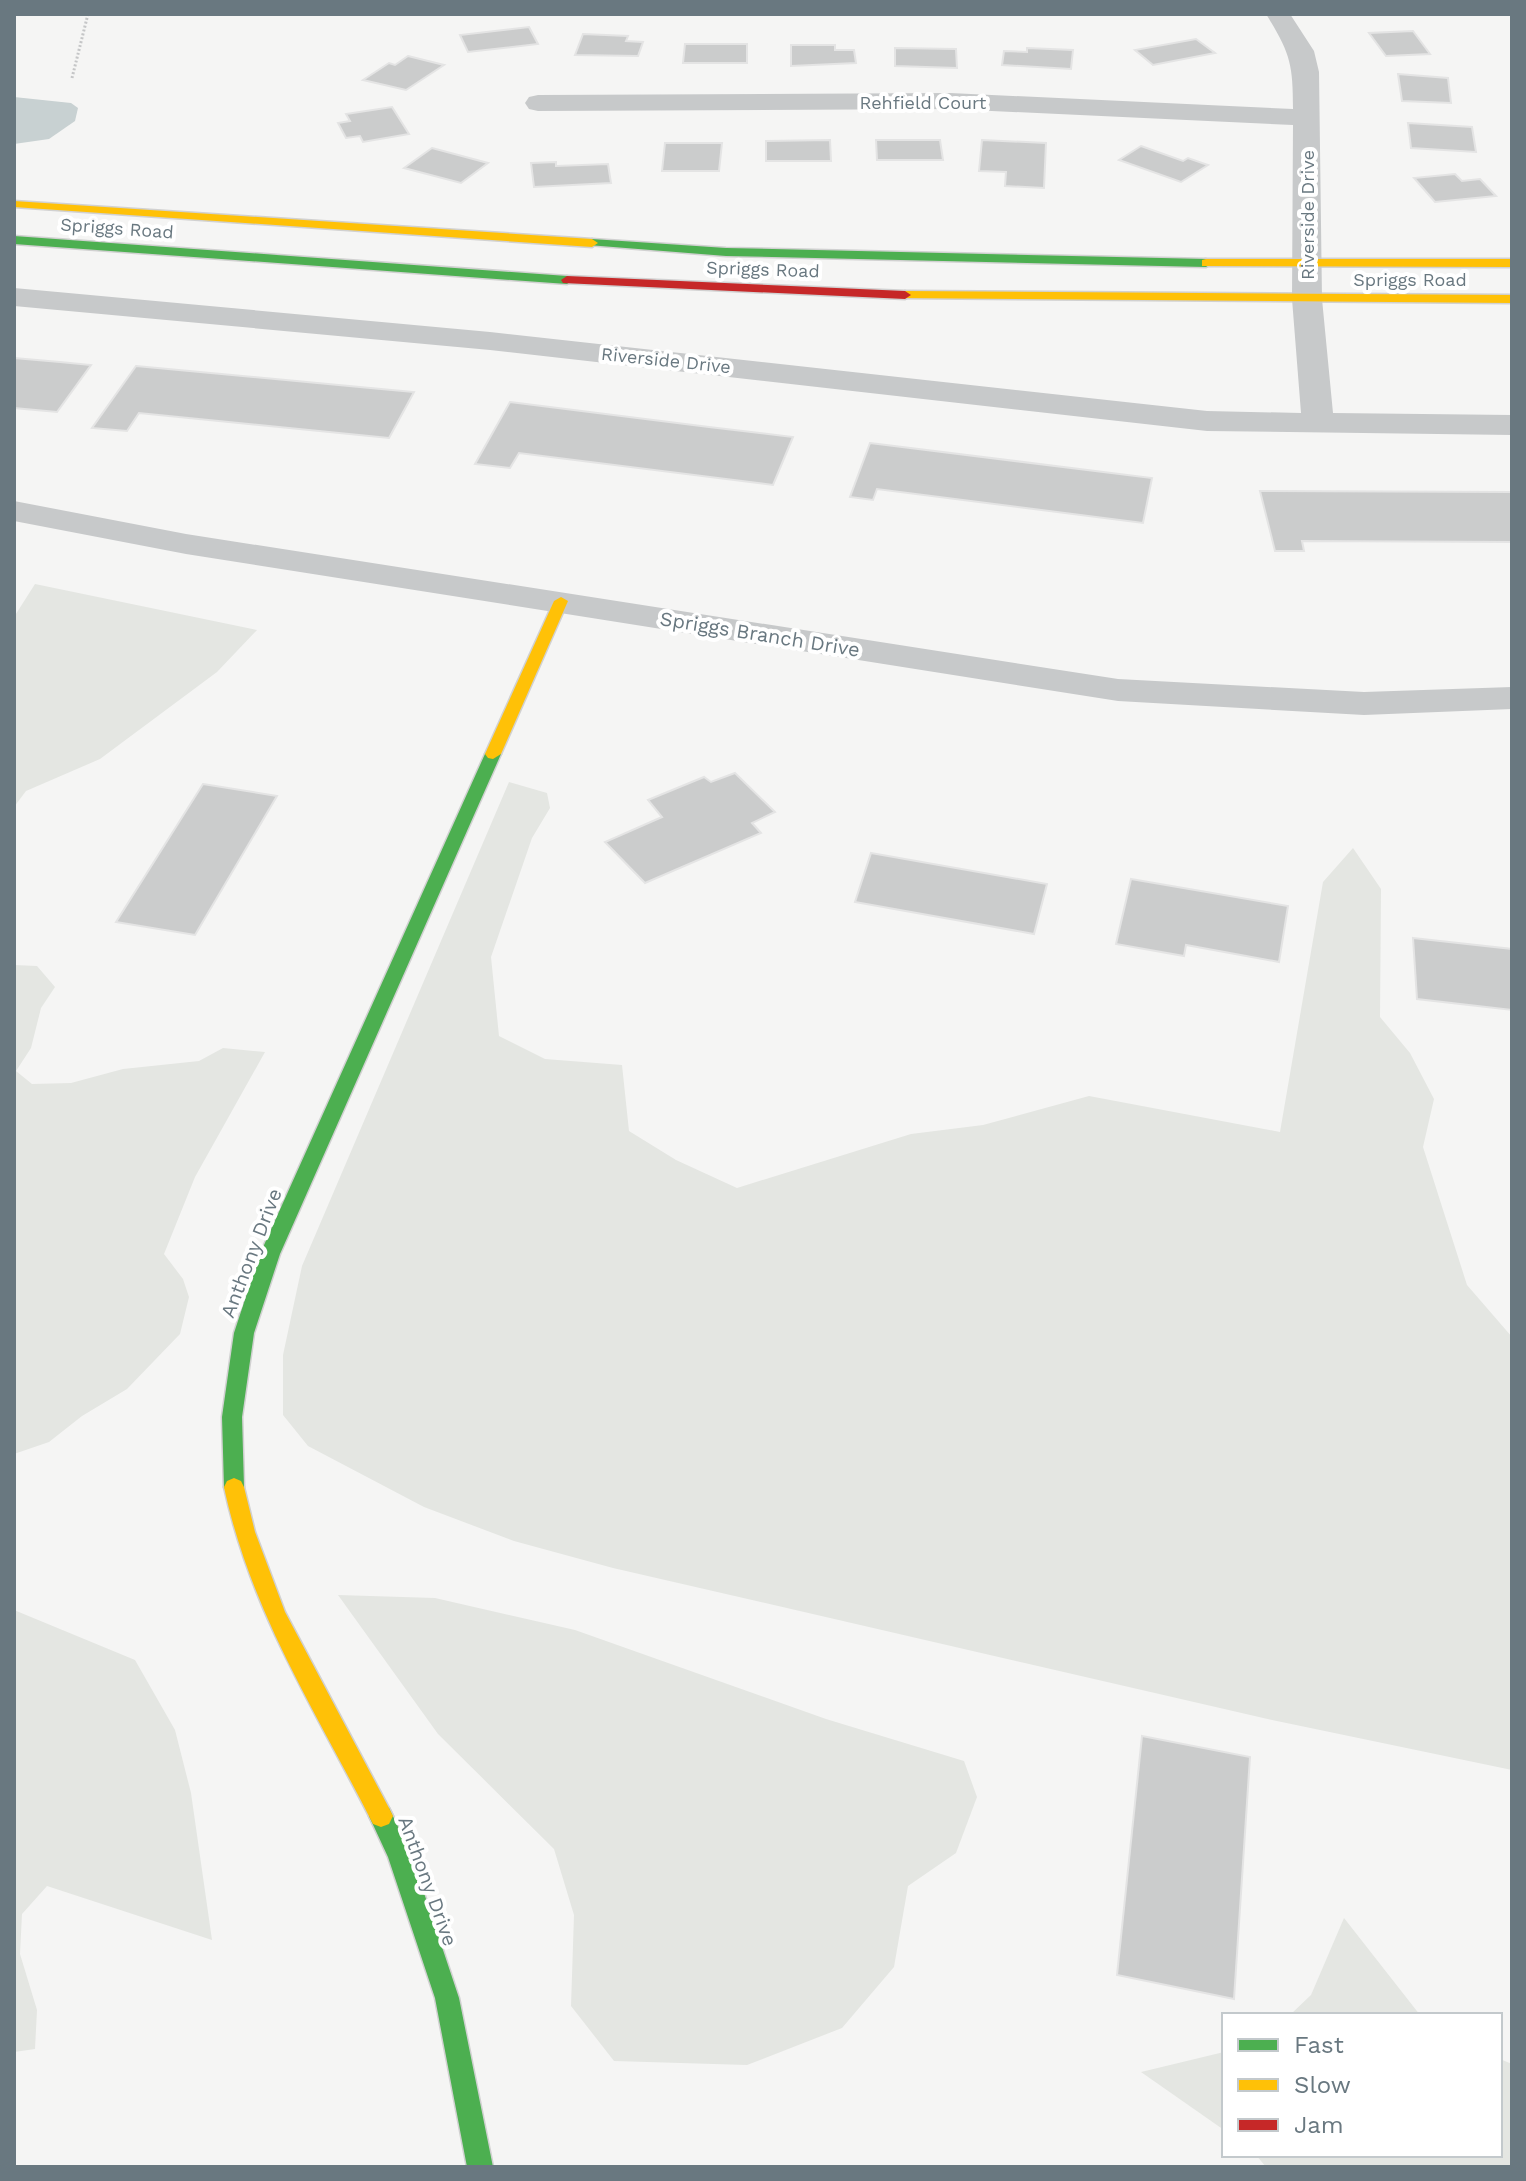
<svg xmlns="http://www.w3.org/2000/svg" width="1526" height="2181" font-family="'Work Sans',sans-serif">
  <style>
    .green { fill: #e4e6e2 }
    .water { fill: #c8d1d2 }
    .building { fill: #cbcccc; stroke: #e4e4e4; stroke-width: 2 }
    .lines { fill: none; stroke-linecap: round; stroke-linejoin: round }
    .fast-casing { stroke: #d1d1d1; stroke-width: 3 }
    .slow-casing { stroke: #d1d1d1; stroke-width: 3 }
    .jam-casing { stroke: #d1d1d1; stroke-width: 3 }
    .path { stroke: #c5c6c7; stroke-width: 3; stroke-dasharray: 2 2; stroke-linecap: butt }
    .street { fill: #c7c9ca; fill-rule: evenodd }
    .fast { fill: #4caf50; fill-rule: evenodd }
    .slow { fill: #ffc107; fill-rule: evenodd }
    .jam { fill: #c62828; fill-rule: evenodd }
    .labels { text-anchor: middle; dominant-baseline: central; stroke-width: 8; stroke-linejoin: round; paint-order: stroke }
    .far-street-label { font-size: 18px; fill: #697880; stroke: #fff }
    .street-label { font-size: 20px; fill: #697880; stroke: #fff }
  </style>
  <rect width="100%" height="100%" fill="#f5f5f4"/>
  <!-- green -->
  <g class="green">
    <path d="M35,584l222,46 -40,42 -117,87 -74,32 -12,16v-190z"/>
    <path d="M509,782l38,11 3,15 -18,30 -41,119 8,79 46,23 77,6 7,66 47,29 61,28 174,-54 72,-9 106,-29 191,36 43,-250 30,-34 28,41 -1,128 30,36 24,46 -11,48 44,138 45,52v433l-240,-50 -659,-152 -99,-27 -90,-34 -116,-61 -25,-31v-60l19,-89z"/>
    <path d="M14,965l23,1 18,21 -14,21 -10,40 -15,23 16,13 39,-1 52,-14 76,-8 24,-13 42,4 -70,125 -31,77 19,25 6,18 -9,37 -53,55 -45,27 -33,26 -35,12z"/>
    <path d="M338,1595l97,3 140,32 251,89 138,42 13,36 -21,56 -48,33 -14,81 -52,61 -95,37 -133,-4 -43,-55 3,-91 -20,-66 -116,-115z"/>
    <path d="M14,1610l121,50 40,70 16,63 21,147 -165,-54 -25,28 -2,40 17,56 -2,39 -21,3z"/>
    <path d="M1344,1918l76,97h-130l21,-20z"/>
    <path d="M1224,2052v78l-83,-58z"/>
    <path d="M1500,2059l12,5v103h-246l-10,-12h244z"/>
  </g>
  <!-- water -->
  <path class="water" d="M14,97l57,6 7,5 -3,13 -26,18 -35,5z"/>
  <!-- building -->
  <g class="building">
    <path d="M529,27l9,17 -70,8 -8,-17z"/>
    <path d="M1413,31l17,23 -44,2 -17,-23z"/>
    <path d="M583,34l45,2 -2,5 17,1 -5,14 -63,-1z"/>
    <path d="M1196,39l19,14 -62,12 -18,-15z"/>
    <path d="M685,44h62v19h-64z"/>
    <path d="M791,45h44v5h19l2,13 -65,3z"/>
    <path d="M895,48l61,1 1,19 -62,-2z"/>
    <path d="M1027,48l46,2 -2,19 -69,-4 2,-14 23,1z"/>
    <path d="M408,56l36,9 -38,25 -43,-10 26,-17 6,2z"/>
    <path d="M1398,74l50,4 3,25 -49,-2z"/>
    <path d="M392,107l17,27 -46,8 -3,-6 -14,2 -8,-15 12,-2 -4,-7z"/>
    <path d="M1408,123l64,4 4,25 -65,-4z"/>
    <path d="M830,140l1,21h-65v-20z"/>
    <path d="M876,140h64l3,20h-66z"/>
    <path d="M982,140l64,3 -2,45 -39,-2 1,-14 -27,-1z"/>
    <path d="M665,143h57l-3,28h-57z"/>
    <path d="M1141,146l42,15 5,-3 20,7 -27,17 -62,-22z"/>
    <path d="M432,148l56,15 -27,20 -57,-15z"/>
    <path d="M556,162v4l52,-2 3,19 -77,4 -3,-24z"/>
    <path d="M1455,174l7,7 18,-2 16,17 -61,6 -21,-24z"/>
    <path d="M14,358l46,4 31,3 -34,47 -43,-4z"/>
    <path d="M136,366l245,23 33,3 -25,46 -250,-25 -12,18 -35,-3z"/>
    <path d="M510,402l199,25 84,10 -20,48 -254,-32 -9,15 -35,-4z"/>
    <path d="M870,443l282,35 -9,45 -266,-34 -4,11 -23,-3z"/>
    <path d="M1260,491l252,1v50l-210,-1 2,10h-29z"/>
    <path d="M735,773l40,39 -23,11 9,10 -116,50 -40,-41 57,-25 -14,-17 56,-23 7,5z"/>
    <path d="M203,784l74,12 -82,139 -79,-13z"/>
    <path d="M871,853l176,31 -13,50 -179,-32z"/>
    <path d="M1131,879l157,27 -9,56 -93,-17 -2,11 -68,-12z"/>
    <path d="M1413,938l99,11v61l-95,-11z"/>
    <path d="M1142,1736l108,21 -16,242 -117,-24z"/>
  </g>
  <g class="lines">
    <defs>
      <g id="fast">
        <path d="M14,236l553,40 6,4 -6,4 -553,-40z"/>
        <path d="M592,239l134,9 480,11 6,4 -6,4 -480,-11 -138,-11v-4z"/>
        <path d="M493,749l8,5 -221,500 -26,79 -12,84 2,70 -3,6 -7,3 -7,-3 -3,-6 -2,-70 12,-84 26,-79 225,-500z"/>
        <path d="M381,1805l8,3 22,46 48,144 34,169h-26l-32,-169 -47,-141 -19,-41 4,-8z"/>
      </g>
      <g id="slow">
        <path d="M14,201l578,38 6,4 -6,4 -578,-40z"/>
        <path d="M1206,259h306v8l-310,-1v-6z"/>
        <path d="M905,291l607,4v8l-611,-5 -2,-3z"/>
        <path d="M561,597l7,4 -67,153 -8,5 -5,-1 -3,-4 69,-153z"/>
        <path d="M234,1478l7,3 3,6 11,45 30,80 104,196 4,8 -4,8 -8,3 -8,-3c-57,-113 -122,-211 -149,-337l3,-6z"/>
      </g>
      <path id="jam" d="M567,276l338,15 6,4 -6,4 -342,-16 -2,-3z"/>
    </defs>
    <!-- fast casing -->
    <use href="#fast" class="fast-casing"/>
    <!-- slow casing -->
    <use href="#slow" class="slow-casing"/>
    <!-- jam casing -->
    <use href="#jam" class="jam-casing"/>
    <!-- path -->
    <path class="path" d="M72,78l16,-64"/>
    <!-- street -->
    <g class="street">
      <path d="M1266,14h24l24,37 5,21 3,227 11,114 179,2v20l-305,-4 -717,-81 -476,-44v-18l476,44 717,79 94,2 -9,-114 1,-174 -343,-16 -412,2 -9,-2 -4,-6 4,-6 9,-2 412,-2 343,16c0,-46 -3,-56 -27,-95z"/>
      <path d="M14,501l172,33 932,145 246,13 148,-5v22l-148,6 -246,-14 -932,-147 -172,-33z"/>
    </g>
    <!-- fast -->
    <use href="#fast" class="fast"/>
    <!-- slow -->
    <use href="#slow" class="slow"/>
    <!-- jam -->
    <use href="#jam" class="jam"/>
  </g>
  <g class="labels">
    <!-- far-street labels -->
    <g class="far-street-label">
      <text x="923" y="102">Rehfield Court</text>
      <text transform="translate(1307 215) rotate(-90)">Riverside Drive</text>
      <text transform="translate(117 228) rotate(4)">Spriggs Road</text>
      <text transform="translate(763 269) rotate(2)">Spriggs Road</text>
      <text x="1410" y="279">Spriggs Road</text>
      <text transform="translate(666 360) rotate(6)">Riverside Drive</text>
    </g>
    <!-- street labels -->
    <g class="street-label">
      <text transform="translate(760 634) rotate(9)">Spriggs Branch Drive</text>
      <text transform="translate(251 1253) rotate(-69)">Anthony Drive</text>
      <text transform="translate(428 1881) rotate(70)">Anthony Drive</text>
    </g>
  </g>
  <!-- border -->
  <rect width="1526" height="2181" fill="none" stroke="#697880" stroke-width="32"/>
  <!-- legend -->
  <rect x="1222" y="2013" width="280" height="144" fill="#ffffff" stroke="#c3c9cc" stroke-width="2"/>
  <rect x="1238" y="2039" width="40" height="12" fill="#4caf50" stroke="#c3c9cc" stroke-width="2"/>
  <text x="1294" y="2053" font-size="24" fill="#697880">Fast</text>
  <rect x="1238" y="2079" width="40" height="12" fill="#ffc107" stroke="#c3c9cc" stroke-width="2"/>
  <text x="1294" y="2093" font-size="24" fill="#697880">Slow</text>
  <rect x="1238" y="2119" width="40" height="12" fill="#c62828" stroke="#c3c9cc" stroke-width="2"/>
  <text x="1294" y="2133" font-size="24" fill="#697880">Jam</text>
</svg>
